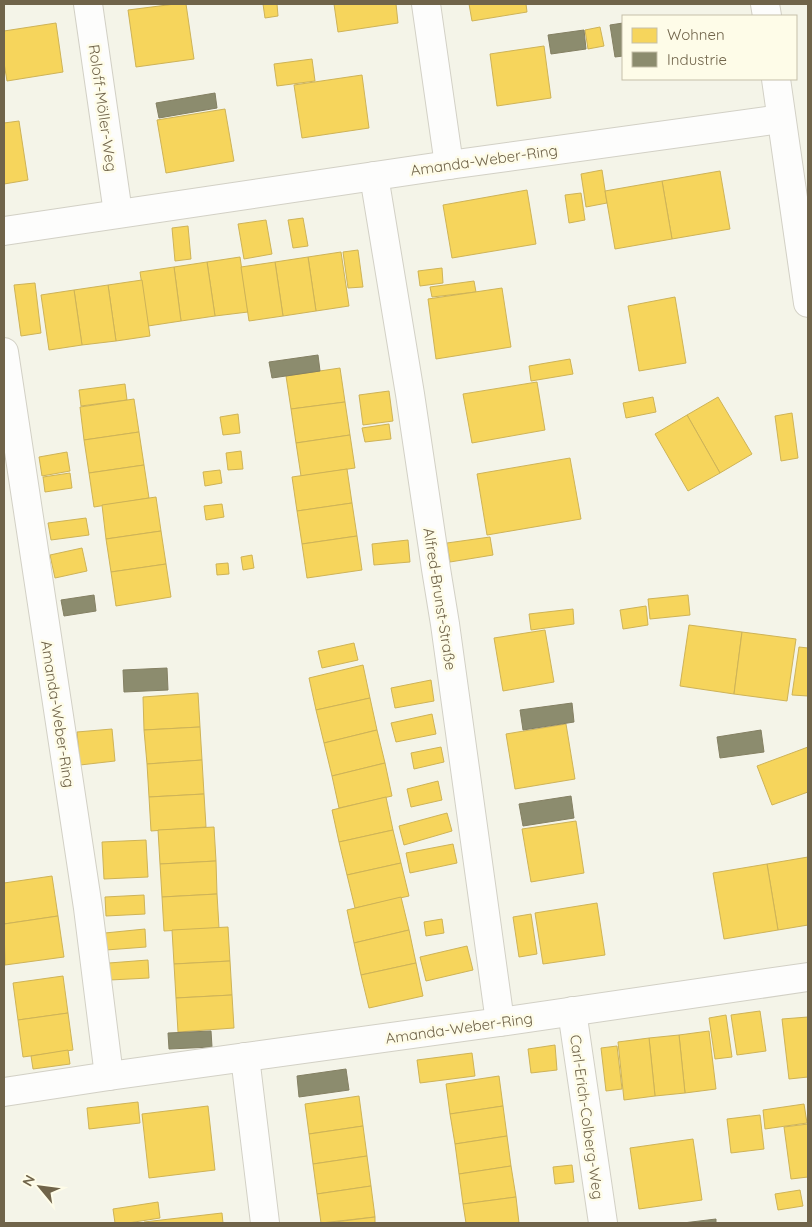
<svg xmlns="http://www.w3.org/2000/svg" width="812" height="1227" font-family="Quicksand,sans-serif">
  <style>
    .homes { fill: #f6d55c; stroke: #ceb357 }
    .industry { fill: #8c8c6e; stroke: #848063 }
    .lines { fill: none; stroke-linecap: round; stroke-linejoin: round }
    .minor-casing { stroke: #d2d0c5; stroke-width: 30 }
    .minor { stroke: #fdfdfc; stroke-width: 28 }
    .labels { text-anchor: middle; dominant-baseline: central; stroke-width: 5; stroke-linejoin: round; paint-order: stroke }
    .street-label { font-size: 15px; fill: #70644a; stroke: #fefce8 }
  </style>
  <rect width="100%" height="100%" fill="#f4f4e8"/>
  <!-- homes -->
  <g class="homes">
    <path d="M175,4h11l8,55 -58,8 -8,-57z"/>
    <path d="M263,4h14l1,12 -13,2z"/>
    <path d="M334,4h62l2,19 -60,9z"/>
    <path d="M469,4h57l1,8 -55,9z"/>
    <path d="M56,23l7,49 -56,9 -3,-18v-32z"/>
    <path d="M600,27l4,19 -16,3 -3,-19z"/>
    <path d="M544,46l7,52 -54,8 -7,-52z"/>
    <path d="M312,59l3,22 -38,5 -3,-22z"/>
    <path d="M362,75l7,53 -67,10 -8,-53z"/>
    <path d="M225,109l9,52 -68,12 -9,-53z"/>
    <path d="M19,121l9,59 -24,4v-61z"/>
    <path d="M602,170l5,33 -21,4 -5,-33z"/>
    <path d="M720,171l10,58 -58,10 -10,-58z"/>
    <path d="M662,181l10,58 -57,10 -10,-58z"/>
    <path d="M527,190l9,54 -84,14 -9,-53z"/>
    <path d="M581,193l4,27 -16,3 -4,-28z"/>
    <path d="M303,218l5,28 -15,2 -5,-28z"/>
    <path d="M266,220l6,34 -28,5 -6,-35z"/>
    <path d="M188,226l3,33 -16,2 -3,-33z"/>
    <path d="M358,250l5,37 -15,1 -5,-36z"/>
    <path d="M341,252l8,54 -33,5 -8,-54z"/>
    <path d="M240,257l8,55 -33,4 -8,-54z"/>
    <path d="M308,257l8,54 -33,5 -8,-54z"/>
    <path d="M207,262l8,54 -34,5 -7,-54z"/>
    <path d="M275,262l8,54 -34,5 -8,-54z"/>
    <path d="M174,267l7,54 -33,5 -8,-54z"/>
    <path d="M442,268l1,15 -23,3 -2,-15z"/>
    <path d="M142,280l8,56 -34,5 -8,-56z"/>
    <path d="M474,281l2,11 -44,5 -2,-10z"/>
    <path d="M35,283l6,50 -20,3 -7,-51z"/>
    <path d="M108,285l8,56 -34,4 -8,-55z"/>
    <path d="M502,288l9,59 -75,12 -8,-60z"/>
    <path d="M74,290l8,55 -33,5 -8,-55z"/>
    <path d="M675,297l11,66 -47,8 -11,-65z"/>
    <path d="M570,359l3,15 -42,7 -2,-15z"/>
    <path d="M340,368l5,34 -54,7 -5,-33z"/>
    <path d="M537,382l8,48 -73,13 -9,-49z"/>
    <path d="M125,384l2,16 -46,6 -2,-16z"/>
    <path d="M389,391l4,30 -30,4 -4,-30z"/>
    <path d="M653,397l3,15 -30,6 -3,-15z"/>
    <path d="M718,397l34,57 -32,19 -33,-58z"/>
    <path d="M134,399l5,33 -55,8 -4,-33z"/>
    <path d="M345,402l5,33 -54,8 -5,-34z"/>
    <path d="M792,413l6,45 -17,3 -6,-45z"/>
    <path d="M238,414l2,19 -17,2 -3,-18z"/>
    <path d="M687,415l33,58 -32,18 -33,-57z"/>
    <path d="M389,424l2,15 -26,3 -3,-14z"/>
    <path d="M139,432l5,33 -55,8 -5,-33z"/>
    <path d="M350,435l5,33 -54,8 -5,-33z"/>
    <path d="M241,451l2,18 -15,1 -2,-17z"/>
    <path d="M67,452l3,19 -28,5 -3,-19z"/>
    <path d="M570,458l11,61 -94,16 -10,-61z"/>
    <path d="M144,465l5,33 -55,9 -5,-34z"/>
    <path d="M347,469l5,34 -55,8 -5,-34z"/>
    <path d="M220,470l2,13 -17,3 -2,-14z"/>
    <path d="M70,473l2,15 -27,4 -2,-15z"/>
    <path d="M156,497l5,34 -55,8 -4,-34z"/>
    <path d="M352,503l5,33 -55,8 -5,-33z"/>
    <path d="M222,504l2,13 -18,3 -2,-14z"/>
    <path d="M86,518l3,17 -38,5 -3,-17z"/>
    <path d="M161,531l5,33 -55,8 -5,-33z"/>
    <path d="M357,536l5,34 -55,8 -5,-34z"/>
    <path d="M490,537l3,18 -43,7 -3,-19z"/>
    <path d="M408,540l2,22 -36,3 -2,-21z"/>
    <path d="M82,548l5,23 -32,7 -5,-23z"/>
    <path d="M252,555l2,13 -11,2 -2,-13z"/>
    <path d="M228,563l1,11 -12,1 -1,-11z"/>
    <path d="M166,564l5,33 -55,9 -5,-34z"/>
    <path d="M688,595l2,20 -40,4 -2,-20z"/>
    <path d="M646,606l2,19 -25,4 -3,-19z"/>
    <path d="M573,609l1,15 -43,6 -2,-16z"/>
    <path d="M689,625l53,7 -8,62 -54,-8z"/>
    <path d="M545,630l9,52 -51,9 -9,-53z"/>
    <path d="M742,632l54,7 -9,62 -53,-7z"/>
    <path d="M354,643l4,17 -36,8 -4,-17z"/>
    <path d="M799,647l9,1v48l-16,-1z"/>
    <path d="M363,665l7,33 -54,12 -7,-32z"/>
    <path d="M431,680l3,21 -39,7 -4,-20z"/>
    <path d="M198,693l2,34 -56,3 -1,-33z"/>
    <path d="M370,698l7,32 -53,13 -8,-33z"/>
    <path d="M432,714l4,20 -40,8 -5,-19z"/>
    <path d="M566,724l9,55 -60,10 -9,-55z"/>
    <path d="M200,727l2,33 -55,4 -3,-34z"/>
    <path d="M112,729l3,32 -35,4 -3,-33z"/>
    <path d="M377,730l8,33 -53,13 -8,-33z"/>
    <path d="M441,747l3,15 -30,7 -3,-16z"/>
    <path d="M808,747v45l-36,13 -15,-39z"/>
    <path d="M202,760l2,34 -55,3 -2,-33z"/>
    <path d="M385,763l7,33 -53,12 -7,-32z"/>
    <path d="M438,781l4,19 -31,7 -4,-18z"/>
    <path d="M204,794l2,33 -55,4 -2,-34z"/>
    <path d="M386,797l7,33 -54,12 -7,-32z"/>
    <path d="M447,813l5,18 -48,14 -5,-19z"/>
    <path d="M576,821l8,52 -53,9 -9,-53z"/>
    <path d="M214,827l2,34 -56,3 -2,-34z"/>
    <path d="M393,830l8,33 -54,12 -8,-33z"/>
    <path d="M146,840l2,37 -44,2 -2,-37z"/>
    <path d="M453,844l4,19 -47,10 -4,-20z"/>
    <path d="M808,857v68l-30,5 -11,-66z"/>
    <path d="M216,861l1,33 -55,3 -2,-33z"/>
    <path d="M401,863l8,33 -54,12 -8,-33z"/>
    <path d="M767,864l11,66 -54,9 -11,-66z"/>
    <path d="M52,876l6,40 -54,8v-41z"/>
    <path d="M217,894l2,34 -55,3 -2,-34z"/>
    <path d="M144,895l1,19 -39,2 -1,-19z"/>
    <path d="M401,897l8,33 -55,13 -7,-33z"/>
    <path d="M597,903l8,52 -62,9 -8,-51z"/>
    <path d="M531,914l6,40 -18,3 -6,-40z"/>
    <path d="M58,916l6,41 -59,8 -1,-41z"/>
    <path d="M442,919l2,14 -18,3 -2,-14z"/>
    <path d="M228,927l2,34 -56,3 -2,-34z"/>
    <path d="M145,929l1,18 -40,3 -1,-17z"/>
    <path d="M409,930l7,33 -55,12 -7,-32z"/>
    <path d="M467,946l6,24 -47,11 -6,-24z"/>
    <path d="M148,960l1,18 -39,2 -1,-17z"/>
    <path d="M230,961l2,34 -56,3 -2,-34z"/>
    <path d="M416,963l7,33 -54,12 -8,-33z"/>
    <path d="M63,976l5,37 -50,7 -5,-37z"/>
    <path d="M232,995l2,33 -56,4 -2,-34z"/>
    <path d="M760,1011l6,40 -29,4 -6,-40z"/>
    <path d="M68,1013l5,37 -50,7 -5,-37z"/>
    <path d="M726,1015l6,42 -17,2 -6,-41z"/>
    <path d="M808,1017v60l-19,2 -7,-60z"/>
    <path d="M709,1031l7,58 -31,4 -6,-58z"/>
    <path d="M679,1035l6,58 -30,3 -6,-58z"/>
    <path d="M649,1038l6,58 -31,4 -6,-58z"/>
    <path d="M555,1045l2,25 -26,3 -3,-24z"/>
    <path d="M617,1046l5,43 -16,2 -5,-43z"/>
    <path d="M68,1050l2,14 -37,5 -2,-13z"/>
    <path d="M472,1053l3,23 -55,7 -3,-23z"/>
    <path d="M499,1076l4,30 -53,8 -4,-30z"/>
    <path d="M359,1096l4,30 -54,8 -4,-30z"/>
    <path d="M138,1102l2,21 -51,6 -2,-21z"/>
    <path d="M804,1104l3,19 -42,6 -2,-19z"/>
    <path d="M208,1106l7,64 -66,8 -7,-64z"/>
    <path d="M503,1106l4,30 -52,8 -5,-30z"/>
    <path d="M760,1115l4,34 -33,4 -4,-34z"/>
    <path d="M808,1124v53l-17,2 -7,-52z"/>
    <path d="M363,1126l4,30 -54,8 -4,-30z"/>
    <path d="M507,1136l4,30 -52,8 -4,-30z"/>
    <path d="M693,1139l9,61 -63,9 -9,-61z"/>
    <path d="M367,1156l4,30 -54,8 -4,-30z"/>
    <path d="M572,1165l2,17 -19,2 -2,-17z"/>
    <path d="M511,1166l5,31 -53,7 -4,-30z"/>
    <path d="M371,1186l4,31 -54,6 -4,-29z"/>
    <path d="M800,1190l3,16 -25,4 -3,-16z"/>
    <path d="M516,1197l3,26h-53l-3,-19z"/>
    <path d="M158,1202l2,16 -32,5h-13l-2,-14z"/>
    <path d="M222,1213l1,10h-79v-1z"/>
    <path d="M375,1217v6h-48z"/>
  </g>
  <!-- industry -->
  <g class="industry">
    <path d="M623,23v33l-8,1 -5,-32z"/>
    <path d="M584,30l2,19 -35,5 -3,-19z"/>
    <path d="M215,93l2,15 -58,10 -3,-15z"/>
    <path d="M318,355l2,16 -48,7 -3,-16z"/>
    <path d="M94,595l2,16 -32,5 -3,-16z"/>
    <path d="M167,668l1,22 -44,2 -1,-22z"/>
    <path d="M572,703l2,19 -51,8 -3,-20z"/>
    <path d="M761,730l3,22 -44,6 -3,-21z"/>
    <path d="M571,796l3,22 -51,8 -4,-22z"/>
    <path d="M211,1031l1,16 -43,2 -1,-16z"/>
    <path d="M346,1069l3,21 -50,7 -2,-21z"/>
    <path d="M716,1219v4h-33z"/>
  </g>
  <g class="lines">
    <defs>
      <g id="minor">
        <path d="M88,4l30,209"/>
        <path d="M426,4l23,161"/>
        <path d="M765,4l2,12"/>
        <path d="M776,79l32,224"/>
        <path d="M374,176l36,218 26,175 9,55 55,398"/>
        <path d="M4,231l445,-66 332,-46"/>
        <path d="M4,352l84,556 21,168 391,-54 308,-45"/>
        <path d="M572,1011l31,212"/>
        <path d="M245,1057l20,166"/>
        <path d="M4,1092l105,-16"/>
      </g>
    </defs>
    <!-- minor casing -->
    <use href="#minor" class="minor-casing"/>
    <!-- minor -->
    <use href="#minor" class="minor"/>
  </g>
  <g class="labels">
    <!-- street labels -->
    <g class="street-label">
      <text transform="translate(103 108) rotate(82)">Roloff-Möller-Weg</text>
      <text transform="translate(484 160) rotate(-8)">Amanda-Weber-Ring</text>
      <text transform="translate(440 599) rotate(81)">Alfred-Brunst-Straße</text>
      <text transform="translate(58 714) rotate(81)">Amanda-Weber-Ring</text>
      <text transform="translate(459 1028) rotate(-8)">Amanda-Weber-Ring</text>
      <text transform="translate(587 1117) rotate(82)">Carl-Erich-Colberg-Weg</text>
    </g>
  </g>
  <!-- border -->
  <rect width="812" height="1227" fill="none" stroke="#70644a" stroke-width="10"/>
  <!-- legend -->
  <rect x="622" y="15" width="175" height="65" fill="#fefce8" stroke="#c5bfa9"/>
  <rect x="632" y="28" width="25" height="15" fill="#f6d55c" stroke="#c5bfa9"/>
  <text x="667" y="40" font-size="15" fill="#70644a">Wohnen</text>
  <rect x="632" y="52" width="25" height="15" fill="#8c8c6e" stroke="#c5bfa9"/>
  <text x="667" y="65" font-size="15" fill="#70644a">Industrie</text>
  <!-- north arrow -->
  <g transform="translate(40 1187) rotate(299)" stroke="#fefce8" stroke-width="4" paint-order="stroke">
  <path d="M0-4L9 19L0 12L-9 19Z" fill="#70644a"/>
  <text y="-8" font-size="14" font-weight="bold" text-anchor="middle" fill="#70644a">N</text>
  </g>
</svg>
